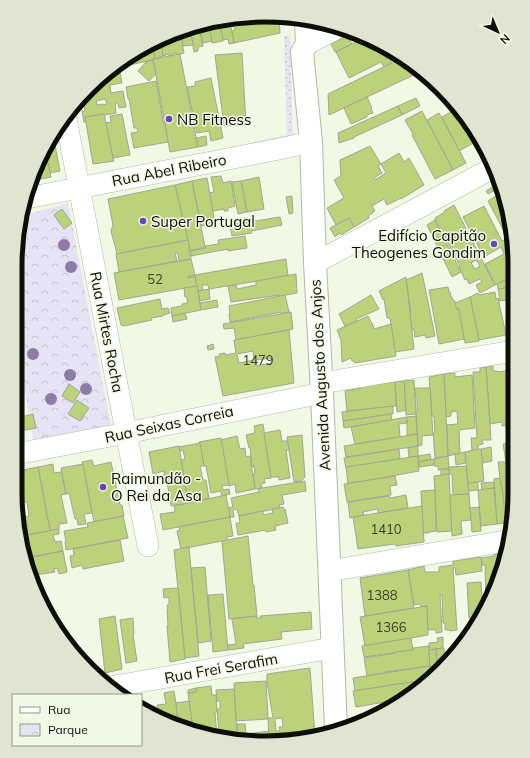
<svg xmlns="http://www.w3.org/2000/svg" width="530" height="758" font-family="Mulish,sans-serif">
  <style>
    .park { fill: url(#park-crowns) }
    .garden { fill: url(#garden-dots) }
    .building { fill: #bbd27a; stroke: #a1a694; fill-rule: evenodd }
    .lines { fill: none; stroke-linecap: round; stroke-linejoin: round }
    .minor-casing { stroke: #b4baa7; stroke-width: 22 }
    .primary-casing { stroke: #b4baa7; stroke-width: 24 }
    .minor { stroke: #fff; stroke-width: 21 }
    .primary { stroke: #fff; stroke-width: 22 }
    .tree { fill: #8c7da6 }
    .poi-dot { fill: #6844bc; stroke: #f1f8e3; stroke-width: 1.5 }
    .labels { text-anchor: middle; dominant-baseline: central; stroke-width: 3; stroke-linejoin: round; paint-order: stroke }
    .number-label { font-size: 13px; fill: #383f24 }
    .poi-label { font-size: 15px; fill: #0c0e07; stroke: #f1f8e3; text-anchor: start }
    .street-label { font-size: 15px; fill: #0c0e07; stroke: #f1f8e3 }
    .rim { fill: none; stroke: #0c0e07; stroke-width: 5 }
  </style>
  <defs>
    <pattern id="park-crowns" width="20" height="18" patternUnits="userSpaceOnUse"><rect width="20" height="18" fill="#e6e4f4"/><path d="M2 6a3 3 0 1 1 6 0M12 15a3 3 0 1 1 6 0" fill="none" stroke="#c4c2d0"/></pattern>
    <pattern id="garden-dots" width="8" height="8" patternUnits="userSpaceOnUse"><rect width="8" height="8" fill="#e6e4f4"/><path d="M2 2h.1M6 6h.1" fill="none" stroke="#c4c2d0" stroke-width="1.8" stroke-linecap="round"/></pattern>
  </defs>
  <rect width="100%" height="100%" fill="#f1f8e3"/>
  <!-- park -->
  <path class="park" d="M68,203l44,228 -78,15 -16,-99 2,-131z"/>
  <!-- garden -->
  <path class="garden" d="M290,35l3,105 -76,10 70,-15 -3,-99z"/>
  <!-- building -->
  <g class="building">
    <path d="M279,16l1,17 -46,10 -2,-12 3,-1 -1,-4 -3,1 -1,-5z"/>
    <path d="M230,22l4,21 -5,1 -1,-5 -5,1 -3,-16z"/>
    <path d="M220,24l3,17 -11,2 -3,-18z"/>
    <path d="M209,25l3,16 -9,2 -4,-17z"/>
    <path d="M199,26l4,20 -5,1v4l-4,1 -4,-24z"/>
    <path d="M184,28h6l3,17 -10,1 -3,-15z"/>
    <path d="M180,31l4,22 -7,2 -1,-2 -4,1v2h-3v-2l-6,2 -2,-14z"/>
    <path d="M347,36l5,8 -17,8 -4,-8z"/>
    <path d="M364,38l11,3 24,17 -4,2 -3,-6 -7,4 1,1 3,-2 3,6 -8,4 -3,-5 -32,16 -13,-26z"/>
    <path d="M161,42l2,14 -3,1v1l-5,1 -2,-12z"/>
    <path d="M153,47l2,12h-2v1l-19,4 -1,-6z"/>
    <path d="M242,53l4,72 -22,1 -9,-71z"/>
    <path d="M180,54l18,93 -28,5 -17,-93z"/>
    <path d="M132,59l2,5 -15,2z"/>
    <path d="M400,59l18,14 -89,42 -1,-21z"/>
    <path d="M153,60l3,14 -7,7 -11,-10 8,-9z"/>
    <path d="M119,69l3,14 -12,2 1,8 12,-2 3,16 -7,1 -1,-5h-3l1,10 -11,2 -1,-1 -19,3 1,5h-2l-2,-11h3l-2,-13 17,-21 11,-6zM105,99l2,5 -4,1v-1l-6,1 -1,-4z"/>
    <path d="M211,78l12,60 -12,3 -2,-10 -12,2 -10,-46 8,-1v-4z"/>
    <path d="M156,81l8,45h1l3,16 -34,6 -3,-15 7,-1 -1,-4h-3l-5,-29h-1l-2,-12z"/>
    <path d="M367,97l5,11 -1,1 2,4 -6,2v2l-16,7 -7,-16z"/>
    <path d="M416,98l4,8 -18,9 -4,-9z"/>
    <path d="M398,106l4,9 -48,22v1l-15,5 -1,-10z"/>
    <path d="M458,108l21,32 -20,11 -17,-34z"/>
    <path d="M422,111l31,59 -18,9 -23,-44 1,-1 -8,-14z"/>
    <path d="M439,113l27,50 -13,7 -26,-50z"/>
    <path d="M104,114l10,47 -21,3 -8,-47z"/>
    <path d="M122,114l8,41 -17,3 -7,-35 5,-1 -1,-6z"/>
    <path d="M53,135l7,36 -10,2 -5,-23 4,-10z"/>
    <path d="M206,136l1,9 -9,2 -2,-9z"/>
    <path d="M370,146l11,18 18,-11 5,9 5,-4 15,27 -23,14v-1l-14,7 -3,-6 -12,7 3,5 -3,1 1,1 -5,3 1,2 -15,9 -5,-9 -13,7 -9,-17 17,-10 -10,-18 7,-4 -1,-16zM381,164l5,9 -11,7 -1,-2 8,-5 -4,-7z"/>
    <path d="M45,150l6,27 -10,2 -3,-12z"/>
    <path d="M38,167l3,12 -8,2z"/>
    <path d="M221,176l2,7 8,-2 4,25 -7,2v3h-4v-2l-11,2 -4,-18 5,-1 -3,-15z"/>
    <path d="M259,177l5,32 -17,3 -6,-31z"/>
    <path d="M207,178l8,45 -14,3 -9,-45z"/>
    <path d="M192,181l13,66 -15,4 -15,-66z"/>
    <path d="M241,181l6,31 -9,2 -6,-32z"/>
    <path d="M175,185l13,55 -71,14 -6,-23 2,-6 -5,-26z"/>
    <path d="M493,187l3,3 -8,4 -2,-3z"/>
    <path d="M501,193l12,39v16l-25,-47z"/>
    <path d="M292,196l1,17 -4,1 -3,-17z"/>
    <path d="M454,205l41,80 -15,8 -4,-8 6,-3 -2,-3 -11,5 -2,-5 -2,1 -6,-13 1,-1 -16,-31 -1,1 -8,-16h1l-1,-2 10,-6 -1,-1zM476,260l4,6 -5,3 -4,-6z"/>
    <path d="M484,206l18,35 6,-3 5,10v28l-18,9 -10,-21 19,-10 -3,-7 -17,10 -21,-40z"/>
    <path d="M62,209l10,14 -8,6 -10,-14z"/>
    <path d="M280,217l2,8 -31,6 1,2 -20,3 -2,-11z"/>
    <path d="M349,218l5,9 -13,8 -1,-2 -5,4 -5,-9z"/>
    <path d="M435,220l26,52 -9,5 -25,-52z"/>
    <path d="M245,236l2,12 -19,3v-2l-37,7 -1,-5 16,-3 -1,-2 14,-2 -1,-4z"/>
    <path d="M188,240l3,19 -12,2 -1,-8h-3l2,8 -58,11 -3,-18z"/>
    <path d="M191,259l4,16 -7,2v1l7,-2 2,10 -78,14 -5,-27z"/>
    <path d="M286,259l2,17 -79,13 -1,-4h-6l1,5 -5,1 -3,-16z"/>
    <path d="M422,273l13,63 -9,2 -1,-3 -10,2 -1,-8 -2,1 -2,-16 1,-1 -5,-33z"/>
    <path d="M296,274l1,19 -17,3v-1l-49,7 -3,-16 8,-1 1,4 19,-4v-4z"/>
    <path d="M406,277l8,72 -19,3 -5,-34h-3l-3,-19 -1,1 -4,-9z"/>
    <path d="M505,280l2,8 -9,1 -1,-5z"/>
    <path d="M197,286l4,24 -29,6 -1,-8 11,-2v-2l6,-1 -2,-7 -1,1 -1,-9z"/>
    <path d="M448,287l1,5h1l1,5h1v2l3,2 1,6 1,2h2l5,30 -25,5 -10,-54z"/>
    <path d="M513,287v12l-13,2 -2,-12z"/>
    <path d="M209,289l1,10 -10,2 -2,-10z"/>
    <path d="M495,292l1,7 2,-1 8,37 -27,5 -9,-43 8,-4 1,2z"/>
    <path d="M285,295l4,17 -8,2v-2l-51,10 -1,-8h1l-1,-8z"/>
    <path d="M371,295l8,14 -23,10 1,2 -12,5 -6,-12z"/>
    <path d="M470,297l9,44 -14,2 -6,-34h-2l-1,-2 -1,-4z"/>
    <path d="M160,299l2,10 6,-1 2,5 -7,2v1l-12,2 1,2 -28,6 -3,-1 -4,-17z"/>
    <path d="M217,300l1,7 -17,3 -1,-7z"/>
    <path d="M291,312l2,17 -57,11 -2,-12 -10,1 -1,-5z"/>
    <path d="M185,313l2,6 -14,3 -1,-6z"/>
    <path d="M368,316l6,11 -1,1 1,1 17,-5 5,32 -41,7 -1,-2h-2l-1,-3 -9,4 -1,-22 -4,-10z"/>
    <path d="M289,330l5,53 -71,13 -8,-39 5,-1 -1,-2 6,-1v2l11,-2 -2,-13zM253,351l1,9 -15,3 -2,-9zM271,358l1,5 -15,3 -1,-6z"/>
    <path d="M213,344l1,5 -6,1 -1,-4z"/>
    <path d="M493,366v5h4l1,1 15,-2 1,60 -5,1v-6l-7,1v-4l-12,2 -4,-57z"/>
    <path d="M486,367l5,73h-9l1,4 -5,1v4l-6,2 -1,-13h6l-4,-66h7v-4z"/>
    <path d="M455,373v4l17,-2 3,53 -16,2 1,23 -12,3 -1,-31 11,-1 -1,-13 -6,1v4l-5,1 -2,-43z"/>
    <path d="M444,374l4,82 -13,2 -2,-25h2l-1,-17h-2l-3,-39z"/>
    <path d="M414,380l2,34 -10,1 -2,-34z"/>
    <path d="M404,381l2,29 -9,2 -2,-30z"/>
    <path d="M395,382l1,24 -49,5 -2,-20 16,-3 -1,-2z"/>
    <path d="M69,384l11,8 -7,11 -11,-7z"/>
    <path d="M415,388h15l3,47 -11,1v9l-4,1 -2,-32 1,-1v-16h-2z"/>
    <path d="M77,400l12,8 -9,13 -12,-7z"/>
    <path d="M393,406v8l-50,7 -1,-9z"/>
    <path d="M33,414l3,14 -16,3 -3,-13z"/>
    <path d="M391,414l1,6 -48,8 -1,-7z"/>
    <path d="M416,416l1,18 -10,2v-19z"/>
    <path d="M407,417v6l-8,1 1,13 -45,7 -4,-17z"/>
    <path d="M263,424l8,54 -7,1 1,4 -4,1 1,4 -7,1 -2,-15 2,-1 -1,-7 -2,1 -2,-20 -1,1 -3,-13 9,-2 -1,-7z"/>
    <path d="M280,430l2,11h6l1,9h-3l4,28 -11,2v-3h-8l-7,-44z"/>
    <path d="M417,434l1,12 -72,11 -2,-11z"/>
    <path d="M302,435l3,42 -4,4 -7,1 -7,-45z"/>
    <path d="M237,436l3,13 5,-1 1,9 4,-1 5,33 -19,4 -1,-9 -6,2 -8,-46z"/>
    <path d="M221,438l8,47 -7,1 1,4 6,-1 1,5 -8,2 -1,-5 -10,2 -5,-27h-2l-5,-24z"/>
    <path d="M514,442v67l-3,13 -5,1 -4,-37h-1l-3,-24h8l-3,-18z"/>
    <path d="M200,443l4,23h-4l3,14h3l3,18 -14,4 -1,-9 -7,1 -6,-34 4,-1 -2,-9 -3,1 -1,-4z"/>
    <path d="M179,446l9,57 -17,3 -5,-31h-2v-4l-11,3 -4,-22z"/>
    <path d="M418,446v10l-9,1 -1,-9z"/>
    <path d="M491,447l1,14 -9,2v-7h-2v-7z"/>
    <path d="M399,449l1,10 -54,9 -2,-10z"/>
    <path d="M478,449h3l3,32 -16,2 -3,-31z"/>
    <path d="M465,452l1,11 -10,2 -1,-11z"/>
    <path d="M430,454l1,5 -12,3 -1,-6z"/>
    <path d="M418,456l1,15 -71,13 -2,-17z"/>
    <path d="M448,456l1,13 -11,1v-4h-4v-7z"/>
    <path d="M434,459v6l-15,2v-5z"/>
    <path d="M92,460l2,6 17,-4 9,43h2l2,11 -30,6 -12,-60z"/>
    <path d="M53,464l1,9 7,-1 5,22 -5,1 6,28 -8,1v5l-9,2 -12,-64z"/>
    <path d="M83,464l9,49 -8,1 2,10 -8,1 -1,-6h-2l-6,-26 -3,1 -5,-26z"/>
    <path d="M466,466l3,28 -16,1 -1,-21h-3v-7z"/>
    <path d="M38,467l12,64 -22,4 -3,-18 4,-1 -2,-14h-4l-5,-31z"/>
    <path d="M441,469h8v5l-8,1z"/>
    <path d="M449,474l3,57 -15,1 -3,-56z"/>
    <path d="M395,476l2,9 -7,1 1,9 -44,7 -3,-18z"/>
    <path d="M500,478l1,8h1l4,37 -9,1 -3,-45z"/>
    <path d="M15,481h4l4,21 -4,1 5,22h3l1,10 -7,1 -6,-43z"/>
    <path d="M305,481l1,10 -24,4 2,9 -5,1 1,3 -41,8 -2,-7 -4,1 1,7h-4l-2,-9 5,-1 -2,-9 28,-6 -1,-3 4,-1z"/>
    <path d="M478,482v8l-9,1 -1,-8z"/>
    <path d="M490,482v1l4,-1v6l-12,2 -1,-7z"/>
    <path d="M494,488l3,36 -16,2 -3,-36z"/>
    <path d="M435,490l1,41 -7,1v1h-6l-2,-42z"/>
    <path d="M469,494l2,26 -10,1 1,13 -10,2 -2,-41z"/>
    <path d="M226,495l4,22 -67,13 -3,-16 15,-2 -1,-6z"/>
    <path d="M406,495l2,13 -30,5v-4l-15,3 1,3 -14,3 -2,-16 41,-6 1,2z"/>
    <path d="M422,506l2,36 -28,4 -1,-2 -37,5 -5,-32z"/>
    <path d="M283,507l1,3 1,-1 3,14 -13,3 1,4 -10,2v-2l-28,5 -2,-12h4l-1,-7 24,-5v4l10,-2 -1,-4z"/>
    <path d="M479,507l2,24 -9,1 -2,-24z"/>
    <path d="M123,516l5,22 -62,12 -1,-8h1l-2,-11 24,-4 -1,-4z"/>
    <path d="M230,517l3,19 -6,1v3l-46,9 -4,-18 3,-1 -1,-3z"/>
    <path d="M59,529v5l-6,1 2,7 6,-1 2,10 -33,6v-1l-7,1 -2,-21z"/>
    <path d="M248,536l5,49h1l3,31 -28,3 -7,-78z"/>
    <path d="M120,540l4,21 -41,8 -1,-4 -10,3 -2,-12 4,-1 -1,-6z"/>
    <path d="M189,547l10,109 -14,2 -11,-108z"/>
    <path d="M63,551l4,21 -8,2 -2,-6 -3,1 1,3 -20,3v3l-2,1 -9,-20z"/>
    <path d="M503,553l-5,19h-2l1,3 -8,28 -3,4 -1,-42h-3l-1,-7 13,-2v-2z"/>
    <path d="M481,557l1,14 -26,4 -1,-7h-2l4,62 -7,1v-1h-5v-7h-2l-1,-28h-2l2,37 -6,1v-3h-8l-1,-24 -6,1 -1,-3 -6,1 -6,-35 16,-4 1,6h14v-5l14,-2v-4z"/>
    <path d="M205,567l6,74 -13,2 -7,-75z"/>
    <path d="M408,570l6,38 -49,8 -5,-38z"/>
    <path d="M481,582l2,30 -4,5 -10,1 -2,-35z"/>
    <path d="M178,588l7,71 -15,3 -3,-36h1l-1,-17h1l-1,-4h2v-8l-5,1 -1,-9z"/>
    <path d="M223,594l5,56 -15,2 -5,-57z"/>
    <path d="M427,606l1,29 -63,11 -5,-29z"/>
    <path d="M311,612l1,17 -31,3 1,7 -39,5 1,4 -16,2v-5l8,-1 -4,-25 25,-3v2h4l-1,-2z"/>
    <path d="M115,616l7,53 -17,4 -6,-54z"/>
    <path d="M133,618l1,16 -1,1 4,26 -11,2 -6,-43z"/>
    <path d="M443,637v11l-14,2v-7l9,-1 -1,-4z"/>
    <path d="M411,638l2,12 -49,7 -2,-11z"/>
    <path d="M429,646l1,20 -45,6v1l-18,3 -3,-18 32,-5v-1l17,-2v-2z"/>
    <path d="M444,648l1,14 -3,3h-5l-1,-16z"/>
    <path d="M436,649l1,18h-3v3h-4l-1,-20z"/>
    <path d="M430,666l1,13 -76,12 -2,-13z"/>
    <path d="M310,668l5,68 -17,5h-29l-1,-23h5l-6,-36v-8zM282,718l1,9h-4l1,4h-4l-1,-12z"/>
    <path d="M431,679l-1,2 -27,18 -47,8 -3,-16z"/>
    <path d="M266,681l2,38 -32,2 -2,-38z"/>
    <path d="M211,686l1,9h4l1,17h-2l2,25 -24,-7 -5,-37 8,-1v-4z"/>
    <path d="M196,688v4l-8,1v-3z"/>
    <path d="M234,689l2,32 2,20h-6l-5,-2 -1,-7 -7,1 -2,-24h3v-8h-3l-1,-11z"/>
    <path d="M174,691l2,12 3,23 -10,-2 -9,-6v-3l-2,1 -1,-11 9,-1 -2,-11z"/>
    <path d="M189,701l2,14 2,15 -12,-3 -2,-12 -2,1 -1,-13z"/>
    <path d="M154,706l2,9 -13,-7z"/>
    <path d="M237,724h8l1,10 23,-3v10h-31z"/>
  </g>
  <g class="lines">
    <defs>
      <g id="minor">
        <path d="M307,44l27,-14"/>
        <path d="M66,119l82,427"/>
        <path d="M27,198l247,-48 37,-8"/>
        <path d="M315,263l178,-95"/>
        <path d="M322,383l192,-32"/>
        <path d="M16,454l110,-21 196,-40"/>
        <path d="M329,571l177,-30"/>
        <path d="M110,687l222,-39"/>
      </g>
      <path id="primary" d="M306,22l1,22 -5,8 9,90 4,121 7,130 14,336"/>
    </defs>
    <!-- minor casing -->
    <use href="#minor" class="minor-casing"/>
    <!-- primary casing -->
    <use href="#primary" class="primary-casing"/>
    <!-- minor -->
    <use href="#minor" class="minor"/>
    <!-- primary -->
    <use href="#primary" class="primary"/>
  </g>
  <!-- trees -->
  <g class="tree">
    <circle cx="64" cy="245" r="6"/>
    <circle cx="71" cy="267" r="6"/>
    <circle cx="33" cy="354" r="6"/>
    <circle cx="70" cy="375" r="6"/>
    <circle cx="86" cy="389" r="6"/>
    <circle cx="51" cy="399" r="6"/>
  </g>
  <!-- markers -->
  <g class="poi-dot">
    <circle cx="169" cy="119" r="4"/>
    <circle cx="143" cy="221" r="4"/>
    <circle cx="494" cy="244" r="4"/>
    <circle cx="103" cy="487" r="4"/>
  </g>
  <g class="labels">
    <!-- number labels -->
    <g class="number-label">
      <text x="155" y="279">52</text>
      <text x="258" y="360">1479</text>
      <text x="386" y="529">1410</text>
      <text x="382" y="595">1388</text>
      <text x="391" y="627">1366</text>
    </g>
    <!-- poi labels -->
    <g class="poi-label">
      <text x="177" y="119">NB Fitness</text>
      <text x="151" y="221">Super Portugal</text>
      <text x="486" y="235" text-anchor="end">Edifício Capitão<tspan x="486" dy="17">Theogenes Gondim</tspan></text>
      <text x="111" y="478">Raimundão -<tspan x="111" dy="17">O Rei da Asa</tspan></text>
    </g>
    <!-- street labels -->
    <g class="street-label">
      <text transform="translate(169 170) rotate(-11)">Rua Abel Ribeiro</text>
      <text transform="translate(107 332) rotate(79)">Rua Mirtes Rocha</text>
      <text transform="translate(320 375) rotate(-93)">Avenida Augusto dos Anjos</text>
      <text transform="translate(169 424) rotate(-12)">Rua Seixas Correia</text>
      <text transform="translate(221 668) rotate(-10)">Rua Frei Serafim</text>
    </g>
  </g>
  <!-- crop -->
  <path d="M0 0H530V758H0ZM265 22H265A243 243 0 0 1 508 265V493A243 243 0 0 1 265 736H265A243 243 0 0 1 22 493V265A243 243 0 0 1 265 22Z" fill="#dfe5d1" fill-rule="evenodd"/>
  <path class="rim" d="M265 22H265A243 243 0 0 1 508 265V493A243 243 0 0 1 265 736H265A243 243 0 0 1 22 493V265A243 243 0 0 1 265 22Z"/>
  <!-- legend -->
  <rect x="12" y="694" width="130" height="52" fill="#f1f8e3" stroke="#959a8b"/>
  <rect x="20" y="707" width="20" height="6" fill="#ffffff" stroke="#959a8b"/>
  <text x="48" y="714" font-size="12" fill="#0c0e07">Rua</text>
  <rect x="20" y="724" width="20" height="12" fill="url(#park-crowns)" stroke="#959a8b"/>
  <text x="48" y="734" font-size="12" fill="#0c0e07">Parque</text>
  <!-- north arrow -->
  <g transform="translate(498 32) rotate(136)" stroke="#f1f8e3" stroke-width="3" paint-order="stroke">
  <path d="M0-3L7 15L0 10L-7 15Z" fill="#0c0e07"/>
  <text y="-6" font-size="11" font-weight="bold" text-anchor="middle" fill="#0c0e07">N</text>
  </g>
</svg>
